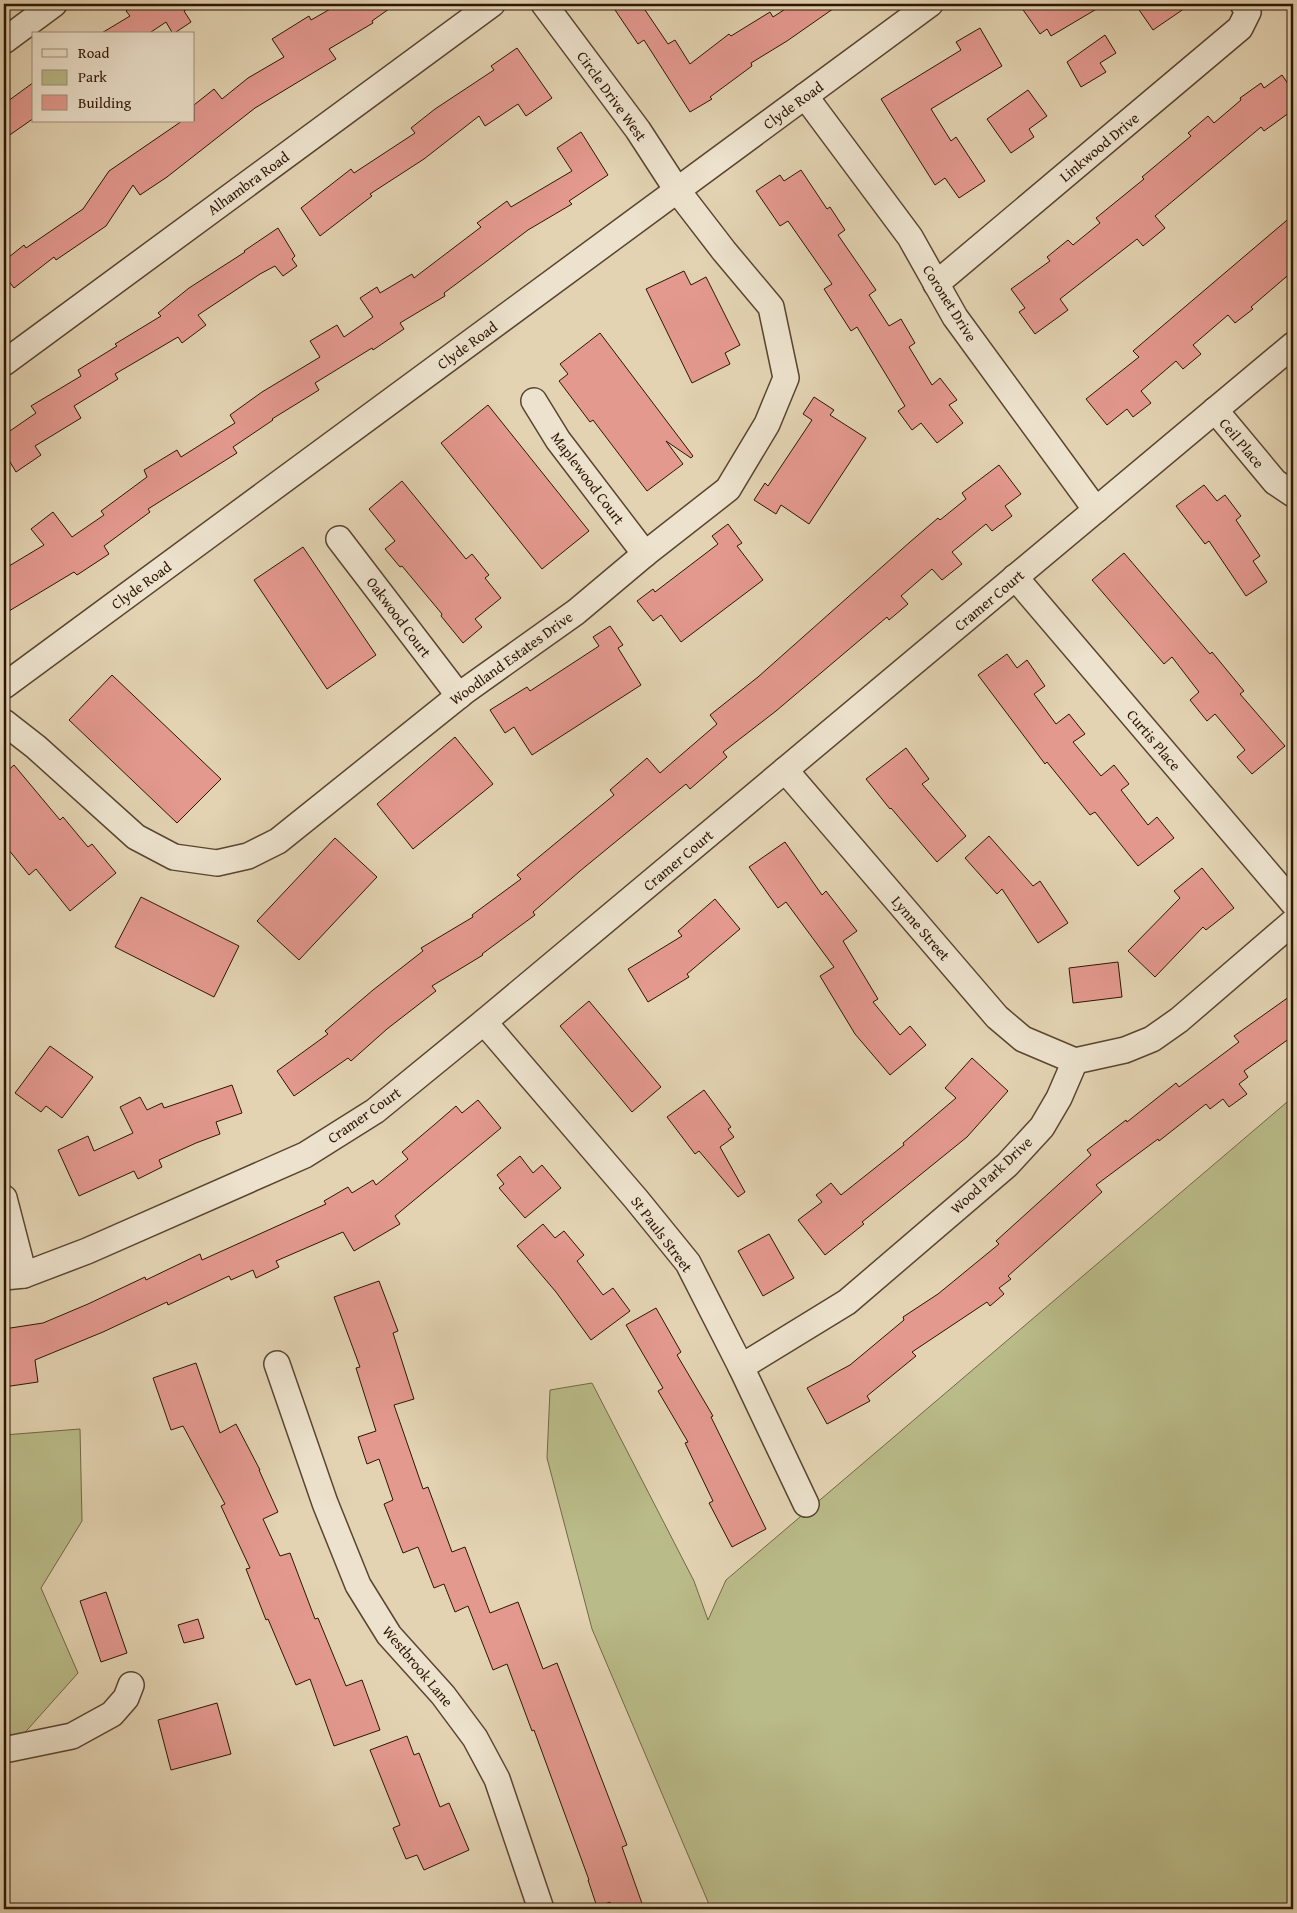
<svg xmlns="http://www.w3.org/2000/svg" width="1297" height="1913" font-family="'Gentium Book Plus',serif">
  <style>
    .green { fill: #b9bb88; stroke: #736846 }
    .building { fill: #e4998f; stroke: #2d1604 }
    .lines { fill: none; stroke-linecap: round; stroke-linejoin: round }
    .minor-casing { stroke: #5a4530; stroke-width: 28 }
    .minor { stroke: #ede2cd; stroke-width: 25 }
    .labels { text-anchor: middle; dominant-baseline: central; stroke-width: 4; stroke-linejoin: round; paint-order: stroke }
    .street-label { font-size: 15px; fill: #2d1604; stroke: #ede2cd }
  </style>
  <rect width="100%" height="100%" fill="#e3d3b2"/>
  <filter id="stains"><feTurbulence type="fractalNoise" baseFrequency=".004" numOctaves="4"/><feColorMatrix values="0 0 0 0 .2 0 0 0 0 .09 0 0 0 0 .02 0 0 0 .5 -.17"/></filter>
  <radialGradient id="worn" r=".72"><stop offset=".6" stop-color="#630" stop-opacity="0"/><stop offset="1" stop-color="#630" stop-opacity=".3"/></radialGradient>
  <!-- green -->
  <g class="green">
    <path d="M1293,1097v812h-582l-119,-280 -45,-171 3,-68 42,-7 102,198 14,39 18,-40z"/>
    <path d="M80,1429l2,92 -41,67 37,85 -74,83v-321z"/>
  </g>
  <!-- building -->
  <g class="building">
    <path d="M137,4h58l-11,7 7,11 -18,12 -7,-12 -18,12h-48l30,-18 -4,-5z"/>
    <path d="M339,4h57l-24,17 1,2 -44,26 7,10 -81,49 -88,69 -27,18 -7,-10 -27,41 -50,34 -2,-3 -40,31 -10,-13v-14l20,-16 2,3 57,-39 26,-38 73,-50h12v-16l20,-16 8,10 26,-21 36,-21 -12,-18 37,-23 2,4z"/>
    <path d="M611,4h30l27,40 7,-4 15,24 39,-30 2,2 39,-24 3,5 20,-13h47l-53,37 -36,22 1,3 -42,31 2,2 -22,13 -46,-72 -6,4z"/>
    <path d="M1019,4h86l-54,32 -4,-7 -7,5z"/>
    <path d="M1135,4h56l-38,26z"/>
    <path d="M980,28l22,38 -71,43 20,32 5,-4 29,44 -26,17 -14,-20 -10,7 -54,-86 80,-49 -5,-8z"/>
    <path d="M1105,35l11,18 -16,10 6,9 -25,15 -14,-25z"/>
    <path d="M517,48l35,50 -26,18 -8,-12 -33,22 -6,-10 -55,43 -54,35 2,2 -52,40 -19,-28 50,-39 3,4 61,-40 -4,-5 24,-19 59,-39 -3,-4z"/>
    <path d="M1282,75l11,16v19l-29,21 -3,-4 -106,89 10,12 -22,18 -6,-7 -77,60 8,11 -33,24 -16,-22 6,-4 -14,-19 39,-28 -3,-4 21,-17 5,5 27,-22 -4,-5 48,-39 -2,-2 49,-41 -3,-3 20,-17 6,7 27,-23 -1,-2 21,-15 3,5z"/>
    <path d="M34,82v36l-30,21v-35z"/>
    <path d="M1028,90l19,26 -18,13 5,8 -23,16 -24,-34z"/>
    <path d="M581,132l27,43 -39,26 3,3 -44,26 -45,34 -39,29 1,3 -45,27 4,6 -31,21 -1,-2 -57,35 4,7 -47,29 1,1 -40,27 4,6 -89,56 2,3 -46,34 5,8 -32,21 -3,-3 -70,42v-45l40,-24 -13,-16 22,-17 19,25 32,-22 -3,-4 46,-34 -3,-7 33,-20 4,7 54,-34 -5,-8 32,-23 58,-35 -10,-16 27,-16 7,12 29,-20 -13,-19 17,-11 3,6 32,-19 2,4 67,-51 -4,-4 30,-22 4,6 61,-36 -15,-23z"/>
    <path d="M801,170l26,39 3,-2 15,23 -7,5 38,55 -7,5 20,31 12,-7 14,24 -6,4 23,38 8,-7 17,22 -8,5 14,18 -26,20 -16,-20 -9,7 -14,-19 7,-5 -48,-79 -6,4 -27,-42 8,-5 -44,-63 -8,5 -24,-35 24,-16 4,6z"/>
    <path d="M1293,215v56l-42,36 2,2 -18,14 -7,-8 -35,30 8,9 -18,15 -7,-8 -35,30 10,12 -18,14 -6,-8 -20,16 -21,-26 53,-42 -6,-6z"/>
    <path d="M278,228l17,28 -3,3 5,7 -14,10 -8,-10 -15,8 -62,41 8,10 -24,18 -4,-6 -63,37 3,5 -44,27 7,12 -46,28 6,9 -25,17 -12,-20v-17l32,-22 -5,-7 50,-30 -3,-6 39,-24 -2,-2 46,-28 -3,-3 31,-25 56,-36 -1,-1z"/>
    <path d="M684,271l7,14 15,-8 34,68 -15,8 5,11 -38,19 -46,-94z"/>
    <path d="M600,333l93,123 -2,2 -25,-17 17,23 -36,27 -54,-71 -3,2 -31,-41 9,-7 -8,-10z"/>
    <path d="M814,397l20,13 -4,5 36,23 -57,86 -28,-19 -5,9 -22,-14 11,-17 3,3 44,-66 -9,-6z"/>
    <path d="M488,405l101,126 -47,38 -101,-126z"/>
    <path d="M999,465l22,29 -16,12 7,10 -20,15 -6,-7 -34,28 10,12 -20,16 -10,-11 -31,27 7,8 -19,16 -2,-3 -111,94 -53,41 4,5 -37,32 -4,-5 -106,87 -47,41 2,3 -53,39 1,1 -51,31 4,5 -49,38 -36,32 -3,-3 -54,38 -17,-25 51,-37 -3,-3 48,-41 50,-39 -2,-3 52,-31 -1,-2 49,-36 -4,-4 97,-80 -4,-5 37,-32 13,15 57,-49 -7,-9 48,-38 152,-135 28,-24 2,2 26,-21 -4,-6z"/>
    <path d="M402,481l64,78 6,-5 17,21 -4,3 16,20 -26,21 7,8 -19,16 -22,-27 1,-2 -40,-48 -2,1 -15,-18 10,-8 -26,-32z"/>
    <path d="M1204,485l13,16 8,-6 16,21 -5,4 24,36 -7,5 14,21 -21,14 -37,-55 -4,3 -29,-38z"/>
    <path d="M728,524l14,19 -5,3 26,34 -82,62 -20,-27 -8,6 -16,-20 16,-12 2,3 63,-48 -6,-8z"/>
    <path d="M303,547l73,108 -49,34 -73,-109z"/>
    <path d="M1124,553l86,101 2,-2 32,39 -4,3 45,52 -33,28 -15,-17 8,-7 -30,-36 -8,7 -17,-21 9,-8 -27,-35 -8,7 -72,-84z"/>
    <path d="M610,626l13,19 -5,3 23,37 -109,70 -18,-28 -9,6 -15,-23 37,-23 3,4 69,-45 -6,-9z"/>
    <path d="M1007,654l10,14 10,-8 18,26 -11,8 22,30 13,-10 16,20 -12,8 28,34 13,-11 15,19 -8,6 27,35 9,-8 17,21 -36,28 -43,-54 -5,3 -43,-53 -2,2 -67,-89z"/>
    <path d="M112,675l109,104 -44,44 -108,-103z"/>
    <path d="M455,737l38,47 -80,65 -36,-45z"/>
    <path d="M906,748l23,31 -7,5 44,52 -29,26 -46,-54 -1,1 -24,-30z"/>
    <path d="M14,765l46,55 3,-3 25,30 4,-3 24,29 -46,38 -34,-42 -7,6 -25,-31v-70z"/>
    <path d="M989,836l44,50 7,-5 28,42 -30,20 -36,-54 -5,5 -32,-36z"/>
    <path d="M335,838l42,39 -78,83 -42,-39z"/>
    <path d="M785,842l37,53 4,-4 31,40 -14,10 35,58 -5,3 27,33 10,-9 16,19 -36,30 -35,-41 -35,-58 14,-9 -48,-65 -8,6 -29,-41z"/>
    <path d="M1202,868l32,40 -28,22 -3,-3 -48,50 -27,-26 52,-53 -6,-7z"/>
    <path d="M141,897l98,49 -25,51 -99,-50z"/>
    <path d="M715,899l25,30 -53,45 2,3 -41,25 -20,-33 54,-33 -4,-5z"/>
    <path d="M1118,962l4,35 -49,6 -4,-35z"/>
    <path d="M1293,994v42l-49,35 4,6 -9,7 8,10 -18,13 -6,-8 -13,10 -4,-5 -47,37 -1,-2 -62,46 6,7 -94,84 3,3 -12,9 5,6 -14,12 -3,-4 -75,50 4,4 -49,40 3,5 -43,23 -20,-36 43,-23 54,-45 -1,-3 35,-23 61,-50 -3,-3 95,-86 -4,-5 39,-30 1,2 49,-39 3,4 60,-45 -5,-6z"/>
    <path d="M589,1001l72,86 -29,25 -72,-86z"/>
    <path d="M50,1046l43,31 -31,41 -16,-12 -5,6 -26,-19z"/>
    <path d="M972,1058l36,33 -41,46 -105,85 2,2 -39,31 -27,-35 24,-18 -6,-7 15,-12 10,12 63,-50 -1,-2 53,-45 -11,-10z"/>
    <path d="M232,1085l10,28 -26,9 4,12 -24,9 -37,17 3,7 -24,12 -4,-8 -55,25 -21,-46 30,-14 6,15 39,-18 -13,-26 20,-10 7,13 15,-7 2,5z"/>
    <path d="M704,1090l27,37 -3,2 6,8 -14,10 25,45 -7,5 -39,-46 -4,3 -28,-37z"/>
    <path d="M478,1100l23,28 -106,88 5,8 -46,27 -11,-19 -67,29 3,6 -23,11 -3,-8 -22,10 -2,-4 -61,29 -1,-3 -64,30 -68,28 3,22 -34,5v-58l39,-6 45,-19 57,-27 1,3 54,-26 2,6 124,-56 -2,-3 24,-14 4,6 21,-13 3,5 32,-26 -6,-7 32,-27 22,-19 6,7z"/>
    <path d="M520,1156l13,17 9,-8 19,23 -36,30 -26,-30 5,-4 -7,-9z"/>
    <path d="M543,1224l12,14 9,-7 20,24 -7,6 26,34 10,-7 17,23 -39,29 -35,-48 -39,-46z"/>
    <path d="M769,1234l25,44 -31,18 -25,-45z"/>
    <path d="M379,1281l19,50 -5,2 21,66 -20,6 29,84 5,-2 24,65 13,-5 25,66 28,-11 25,67 14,-6 70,182 -5,2 22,62h-32l-2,-7 -13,5 -9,-27h1l-55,-150 -2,1 -25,-67 -14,6 -25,-64 -13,6 -11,-28 -10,4 -16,-41 -15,6 -19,-49 9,-4 -14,-41 -12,5 -9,-27 18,-6 -20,-63 4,-1 -26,-70z"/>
    <path d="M656,1308l25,44 -4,3 36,61 -2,1 55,112 -34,18 -23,-44 4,-2 -28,-58 3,-1 -30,-51 5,-3 -37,-63z"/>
    <path d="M196,1363l24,70 16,-9 24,46h-1l19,42 -15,7 17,37 10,-3 25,66 3,-1 28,68 16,-6 18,50 -46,16 -24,-67 -14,6 -28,-66 -2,1 -20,-51 4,-1 -29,-62 4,-2 -42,-78 -12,4 -18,-52z"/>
    <path d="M106,1592l21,61 -26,9 -21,-61z"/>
    <path d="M198,1619l6,19 -20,5 -6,-18z"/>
    <path d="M217,1703l14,51 -60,16 -13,-50z"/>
    <path d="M407,1736l7,19 5,-2 21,54 9,-4 20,47 -45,20 -7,-15 -11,4 -13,-31 7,-3 -30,-75z"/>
  </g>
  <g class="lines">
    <defs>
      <g id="minor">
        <path d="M4,41l50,-37"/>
        <path d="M805,96l105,141 45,80 141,193"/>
        <path d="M936,284l304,-256 8,-16 -5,-8"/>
        <path d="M4,363l488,-359"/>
        <path d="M534,401l24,39 87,114"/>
        <path d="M1215,410l60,72 18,12"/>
        <path d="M339,539l120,157"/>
        <path d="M1015,577l278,326"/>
        <path d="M4,686l926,-682"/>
        <path d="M4,722l32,25 100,90 38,20 43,6 31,-7 30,-15 187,-150 111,-79 69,-58 83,-65 39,-65 19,-46 -15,-71 -47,-56 -47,-61 -39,-60 -94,-126"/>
        <path d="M785,770l212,247 26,22 52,22"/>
        <path d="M484,1022l152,177 52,64 53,104 65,137"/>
        <path d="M4,1198l20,77"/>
        <path d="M4,1277l20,-2 63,-24 218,-96 70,-44 109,-89 809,-677"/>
        <path d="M277,1364l48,139 33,82 31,50 54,60 32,43 22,41 44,130"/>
        <path d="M741,1367l106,-65 160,-137 35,-38 17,-29 16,-37 50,-11 27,-11 27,-19 114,-98"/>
        <path d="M4,1750l68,-14 40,-22 14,-16 5,-13"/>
      </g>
    </defs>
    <!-- minor casing -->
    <use href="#minor" class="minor-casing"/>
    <!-- minor -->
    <use href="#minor" class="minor"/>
  </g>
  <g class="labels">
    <!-- street labels -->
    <g class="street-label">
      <text transform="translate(612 96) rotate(54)">Circle Drive West</text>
      <text transform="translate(793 105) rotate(-36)">Clyde Road</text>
      <text transform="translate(1099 147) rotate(-40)">Linkwood Drive</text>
      <text transform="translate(248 183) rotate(-36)">Alhambra Road</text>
      <text transform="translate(950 303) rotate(58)">Coronet Drive</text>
      <text transform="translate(467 345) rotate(-36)">Clyde Road</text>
      <text transform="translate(1242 443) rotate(50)">Ceil Place</text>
      <text transform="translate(588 478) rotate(53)">Maplewood Court</text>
      <text transform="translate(141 585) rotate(-36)">Clyde Road</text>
      <text transform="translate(989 600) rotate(-40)">Cramer Court</text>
      <text transform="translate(399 617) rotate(53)">Oakwood Court</text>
      <text transform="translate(511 658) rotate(-36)">Woodland Estates Drive</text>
      <text transform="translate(1154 740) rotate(50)">Curtis Place</text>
      <text transform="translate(678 860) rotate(-40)">Cramer Court</text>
      <text transform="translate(921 928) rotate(49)">Lynne Street</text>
      <text transform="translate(364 1115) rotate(-35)">Cramer Court</text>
      <text transform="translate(991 1175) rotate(-43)">Wood Park Drive</text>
      <text transform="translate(662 1234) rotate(53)">St Pauls Street</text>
      <text transform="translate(418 1666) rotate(50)">Westbrook Lane</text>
    </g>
  </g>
  <!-- margin -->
  <rect width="1297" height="1913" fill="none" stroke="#e3d3b2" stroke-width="20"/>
  <rect x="5" y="5" width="1287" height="1903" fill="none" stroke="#2d1604" stroke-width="2.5"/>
  <rect x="10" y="10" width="1277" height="1893" fill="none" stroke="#2d1604"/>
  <!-- legend -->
  <rect x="32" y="32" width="162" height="90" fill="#ede2cd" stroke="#a0907d"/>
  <rect x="42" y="49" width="25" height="8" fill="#ede2cd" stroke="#a0907d"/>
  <text x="78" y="58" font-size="15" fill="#2d1604">Road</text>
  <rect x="42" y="70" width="25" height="15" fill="#b9bb88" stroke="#a0907d"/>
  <text x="78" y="82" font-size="15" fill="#2d1604">Park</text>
  <rect x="42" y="95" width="25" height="15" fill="#e4998f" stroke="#a0907d"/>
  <text x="78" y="108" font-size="15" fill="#2d1604">Building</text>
  <rect width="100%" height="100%" filter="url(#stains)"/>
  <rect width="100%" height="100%" fill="url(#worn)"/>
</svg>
